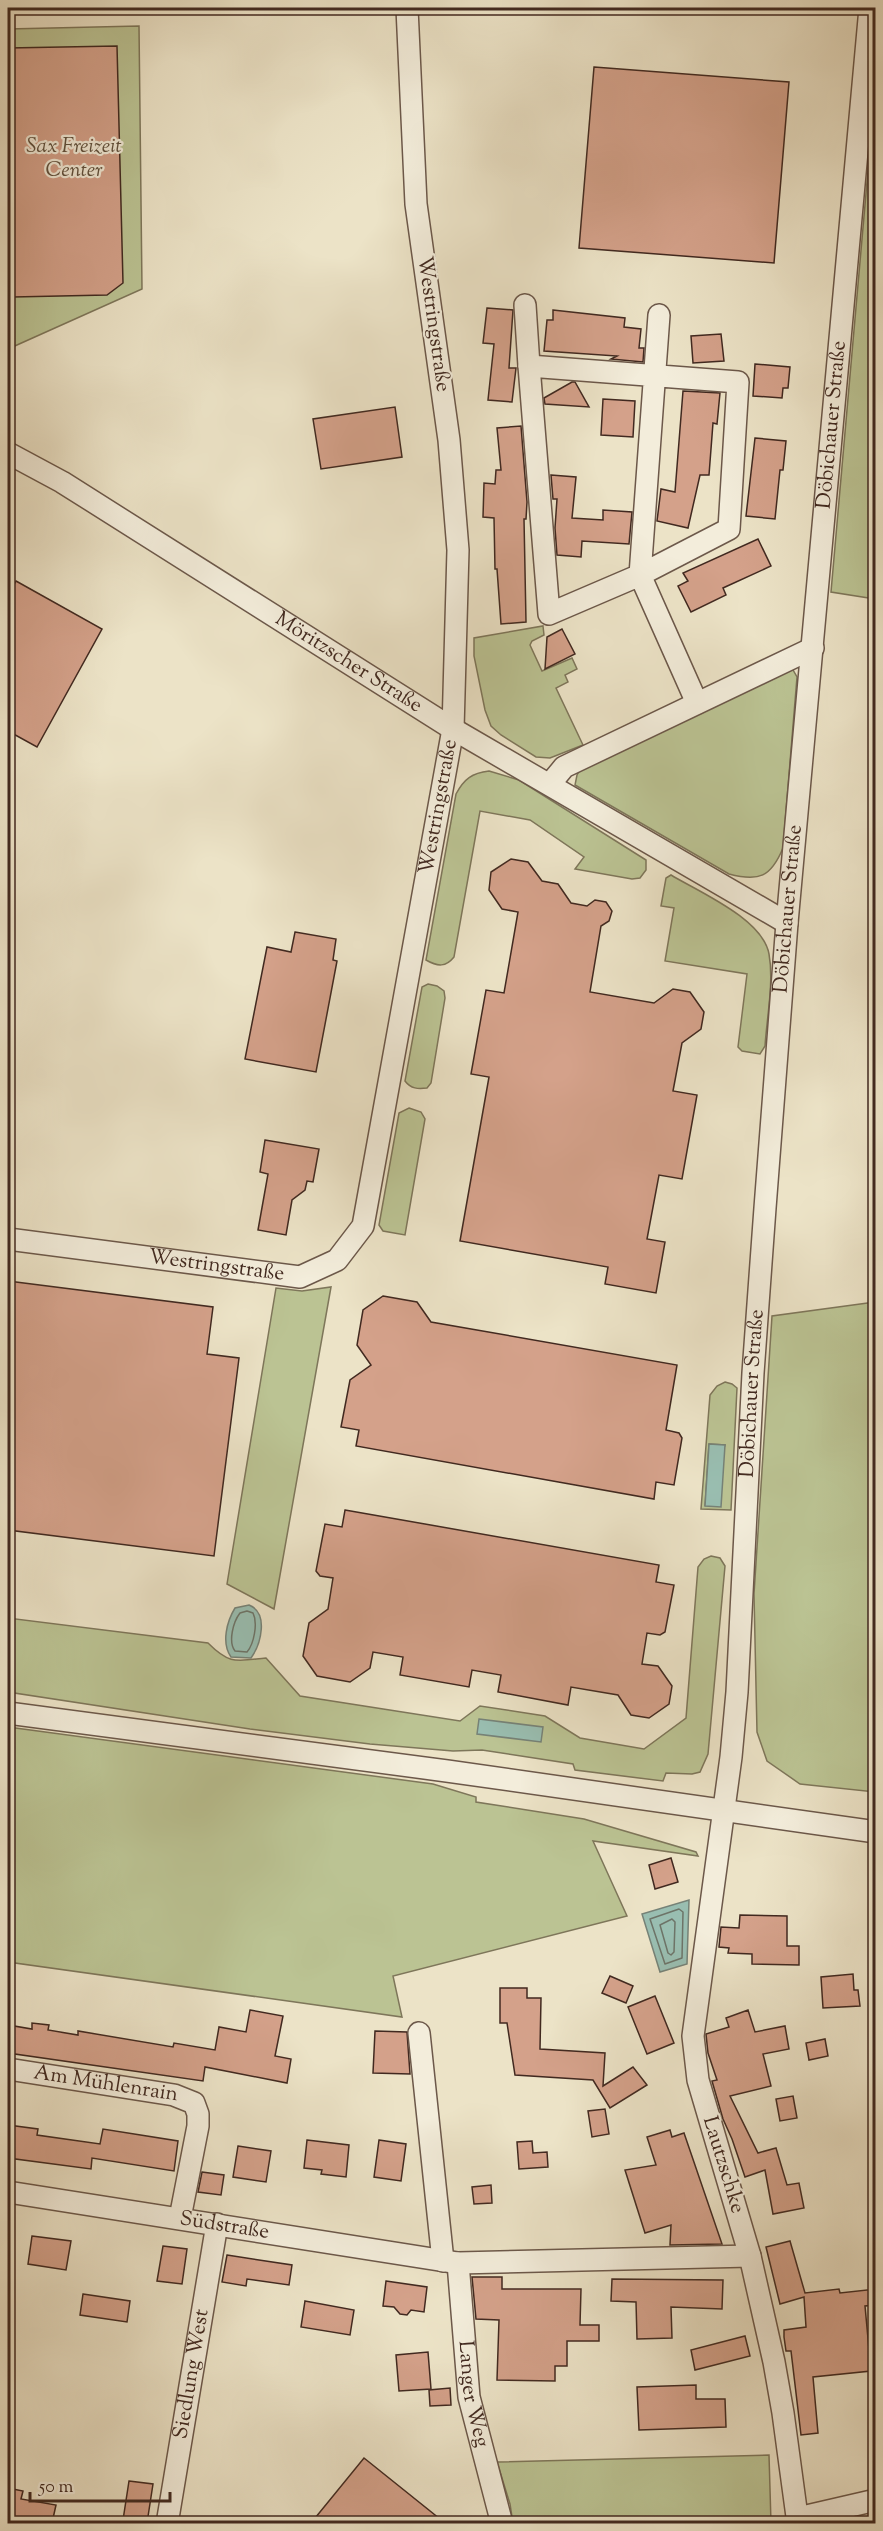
<svg xmlns="http://www.w3.org/2000/svg" width="883" height="2531" font-family="'Sorts Mill Goudy',serif">
  <style>
    .green { fill: #bbc393; stroke: #7e765a; stroke-width: 1.5; fill-rule: evenodd }
    .water { fill: #99beb1; stroke: #768277; stroke-width: 1.5 }
    .lines { fill: none; stroke-linecap: round; stroke-linejoin: round }
    .shore { stroke: #6d7468; stroke-width: 1.5 }
    .building { fill: #d4a18a; stroke: #412920; stroke-width: 1.5 }
    .minor-casing { stroke: #6c584a; stroke-width: 24 }
    .minor { stroke: #f3eddb; stroke-width: 21 }
    .labels { text-anchor: middle; dominant-baseline: central; stroke-width: 4.5; stroke-linejoin: round; paint-order: stroke }
    .park-label { font-size: 21px; font-style: italic; fill: #60503d; stroke: #f3eddb }
    .street-label { font-size: 21px; fill: #412920; stroke: #f3eddb }
  </style>
  <rect width="100%" height="100%" fill="#ece3c7"/>
  <filter id="stains"><feTurbulence type="fractalNoise" baseFrequency=".00333" numOctaves="4"/><feColorMatrix values="0 0 0 0 .2 0 0 0 0 .09 0 0 0 0 .02 0 0 0 .5 -.17"/></filter>
  <radialGradient id="worn" r=".72"><stop offset=".6" stop-color="#630" stop-opacity="0"/><stop offset="1" stop-color="#630" stop-opacity=".3"/></radialGradient>
  <!-- green -->
  <g class="green">
    <path d="M139,26l3,263 -134,60v-320z"/>
    <path d="M875,91l1,508h-1l-44,-7z"/>
    <path d="M543,626l1,9 -12,6 -2,4 12,26 30,-13 5,11 -12,6 3,7 -12,6 27,57 -33,13 -14,-1 -35,-22 -10,-9 -6,-16 -11,-54v-18z"/>
    <path d="M787,670h6l4,7 -14,171c-12,29 -24,34 -54,26l-154,-89 2,-10 4,-7z"/>
    <path d="M489,771l30,9 127,80v10l-6,8 -8,1 -57,-10 9,-12 -54,-37 -50,-9 -26,146c-8,10 -16,10 -28,3l30,-166c8,-15 16,-21 33,-23z"/>
    <path d="M671,875c28,17 92,44 98,79 5,28 -2,62 -4,92l-5,8 -18,-3 -4,-4 9,-73 -82,-13 9,-53 -13,-2 5,-28z"/>
    <path d="M428,984l9,2 7,5 1,7 -14,85 -4,5c-9,1 -16,1 -22,-7l17,-94z"/>
    <path d="M409,1108l12,4 4,7 -20,116 -22,-4 -4,-6 20,-112z"/>
    <path d="M331,1287l-57,322 -47,-25 49,-296 26,3z"/>
    <path d="M875,1302h1l-1,490 -75,-8 -33,-23 -10,-29 -3,-138 18,-278z"/>
    <path d="M725,1382l7,2 5,4 -6,122 -30,-1 9,-114 7,-9zM709,1444l16,1 -20,61z"/>
    <path d="M711,1556l9,2 5,8 -17,188 -8,18 -8,2 -26,-1 -3,8 -88,-11 -2,-6 -91,-14 -29,1 -83,-7 -120,-15 -242,-37v-74l200,25c22,22 28,18 58,15l34,38 160,25 20,-15 65,10 35,22 64,11 42,-31 12,-151 6,-8z"/>
    <path d="M8,1727l425,57 43,13v5l108,17 112,33 2,4 -105,-15 34,75 -234,60 9,41 -394,-55z"/>
    <path d="M769,2455l2,68h-258l-3,-19 -13,-42z"/>
  </g>
  <!-- water -->
  <g class="water">
    <path d="M709,1444l16,1 -4,62 -16,-1z"/>
    <path d="M249,1605c20,8 12,39 2,53l-20,-1c-10,-14 -4,-36 4,-49z"/>
    <path d="M479,1719l64,8 -2,15 -64,-8z"/>
    <path d="M689,1900l-2,64 -27,8 -18,-58z"/>
  </g>
  <g class="lines">
    <!-- shore -->
    <g class="shore">
      <path d="M247,1611l6,2c5,10 1,31 -6,39l-12,-1c-7,-9 -2,-29 5,-38z"/>
      <path d="M679,1909l4,3 -1,46 -17,6 -15,-45z"/>
      <path d="M672,1919l3,3 -1,30 -3,3 -3,-2 -8,-28z"/>
    </g>
  </g>
  <!-- building -->
  <g class="building">
    <path d="M117,46l6,237 -16,12 -94,2 -2,-76h-3v-173z"/>
    <path d="M594,67l195,15 -15,181 -195,-15z"/>
    <path d="M487,308l26,2 -4,58h7l-4,34 -24,-2 6,-56 -11,-1z"/>
    <path d="M553,310l72,8 -1,9 17,2 -2,19h5l-1,14 -32,-3 6,-3 -73,-5 3,-31h6z"/>
    <path d="M721,334l3,27 -31,2 -2,-27z"/>
    <path d="M755,364l35,3 -2,21h-5l-1,10 -29,-2z"/>
    <path d="M572,382h3l14,25 -44,-3 -1,-6z"/>
    <path d="M683,391l37,2 -3,31 -4,-1 -4,52h-9l-12,53 -31,-7 4,-32 14,3z"/>
    <path d="M603,399l32,2 -2,36 -32,-2z"/>
    <path d="M395,407l7,50 -81,12 -8,-50z"/>
    <path d="M521,426l6,76 -1,17h-2l2,103 -25,2 -4,-55h-2l-1,-51 -11,-1 1,-34 11,1 1,-14h5l-4,-42z"/>
    <path d="M755,438l31,3 -3,29h-3l-5,49 -29,-3z"/>
    <path d="M551,475l25,2 -4,41 31,2v-10l29,2 -3,32 -47,-3 -1,16 -24,-2 -2,-27 2,-29h-4z"/>
    <path d="M758,539l13,27 -48,22 3,7 -35,17 -13,-26 10,-5 -5,-8z"/>
    <path d="M16,581l86,48 -65,118 -29,-16v-135z"/>
    <path d="M562,629l13,25 -30,15 2,-32z"/>
    <path d="M511,859l17,3 14,19 16,3 13,19 16,3 8,-6 11,2 6,9 -3,10 -8,5 -11,66 64,11 19,-14 17,3 14,20 -3,17 -19,14 -9,48 24,4 -15,84 -23,-4 -12,64 18,3 -9,51 -51,-9 3,-17 -148,-26 29,-164 -18,-3 15,-84 18,3 14,-81 -16,-3 -13,-19 2,-18z"/>
    <path d="M295,932l41,7 -3,21 4,1 -21,111 -71,-13 22,-112 24,5z"/>
    <path d="M265,1140l54,9 -6,33 -6,-1 -2,9 -13,10 -6,35 -28,-5 10,-56 -8,-2z"/>
    <path d="M8,1281l205,26 -6,47 32,4 -25,198 -206,-26z"/>
    <path d="M383,1296l34,6 14,20 246,43 -11,65 13,3 3,5 -8,47 -18,-3 -2,17 -298,-53 3,-16 -18,-3 9,-47 21,-15 -14,-20 6,-35z"/>
    <path d="M345,1510l314,55 -3,17 18,3 -9,47 -5,3 -13,-2 -5,31 16,2 14,20 -3,18 -20,14 -18,-3 -13,-20 -47,-8 -3,18 -70,-13 3,-17 -29,-5 -3,17 -69,-12 3,-18 -30,-5 -3,16 -20,14 -33,-6 -14,-20 6,-33 19,-14 5,-31 -13,-2 -4,-5 9,-47 17,3z"/>
    <path d="M671,1858l7,24 -23,7 -6,-24z"/>
    <path d="M740,1915l47,1v30h12v19l-47,-1v-10l-24,-1 1,-5 -10,-1 2,-20 18,1z"/>
    <path d="M853,1974l1,16h4l2,16 -37,2 -2,-31z"/>
    <path d="M610,1976l23,10 -7,17 -24,-10z"/>
    <path d="M500,1988h27v10h14l-1,51 65,4 -2,33 30,-19 14,18 -37,23 -17,-28 -78,-5 -8,-52h-7z"/>
    <path d="M655,1996l19,47 -27,11 -19,-47z"/>
    <path d="M250,2010l33,6 -8,40 16,3 -4,24 -82,-16 -2,14 -195,-28v-28l24,4v-6l17,2 -1,5 30,5v-4l95,16 1,-4 41,7 4,-23 27,5z"/>
    <path d="M748,2010l7,22 30,-6 4,23 -26,5 8,32 -41,10 28,57 18,-5 11,37 12,-2 5,25 -31,6 -8,-44 -20,7 -13,-38 -9,-20 -11,-38 5,-1 -9,-27 -2,-19 23,-7 -3,-9z"/>
    <path d="M375,2031l32,1 3,42 -37,-1z"/>
    <path d="M825,2039l3,17 -19,4 -3,-17z"/>
    <path d="M793,2096l4,22 -17,3 -4,-22z"/>
    <path d="M605,2109l4,25 -17,3 -4,-26z"/>
    <path d="M8,2125l30,4 -1,6 63,9 3,-15 75,12 -4,30 -82,-13 -1,11 -83,-11z"/>
    <path d="M670,2130l2,7 12,-4 38,111 -52,1 1,-20 -26,8 -20,-63 31,-5 -9,-28z"/>
    <path d="M307,2140l42,5 -3,32 -25,-3 1,-4 -18,-2z"/>
    <path d="M379,2140l27,4 -5,37 -27,-4z"/>
    <path d="M532,2141l1,12 14,-1 1,15 -29,2 -2,-27z"/>
    <path d="M238,2146l33,5 -5,31 -33,-5z"/>
    <path d="M202,2172l22,3 -3,20 -23,-3z"/>
    <path d="M491,2185l1,18 -18,1 -2,-17z"/>
    <path d="M32,2236l39,5 -5,29 -38,-6z"/>
    <path d="M790,2241l15,52 34,-4 1,4 36,-4v16l-11,1 6,65 -58,6 5,56 -17,2 -10,-84h-5l-2,-14v-7l22,-3 -2,-30 -24,7 -14,-57z"/>
    <path d="M163,2246l24,3 -5,35 -25,-3z"/>
    <path d="M227,2255l65,10 -3,20 -42,-6 -1,7 -24,-4z"/>
    <path d="M472,2277h30v12h79l-1,36h19v16h-32v25h-12v15l-58,-1 2,-60 -23,-1z"/>
    <path d="M612,2279l111,1 -1,29 -51,-2 1,31 -35,1 -1,-37 -25,-1z"/>
    <path d="M386,2281l41,6 -3,25 -13,-2 -4,5 -7,-1 -6,-7 -11,-1z"/>
    <path d="M83,2294l47,7 -3,21 -47,-7z"/>
    <path d="M305,2301l49,9 -4,25 -49,-8z"/>
    <path d="M745,2336l5,20 -55,14 -4,-20z"/>
    <path d="M428,2352l3,37 -32,2 -3,-36z"/>
    <path d="M696,2385v14h29l1,28 -87,3 -2,-43z"/>
    <path d="M450,2388l1,17 -21,1 -1,-16z"/>
    <path d="M364,2458l81,65h-134z"/>
    <path d="M129,2481l24,3 -6,39 -24,-3z"/>
    <path d="M8,2488l15,3 -2,8 35,6 -4,18h-44z"/>
  </g>
  <g class="lines">
    <defs>
      <g id="minor">
        <path d="M525,305l4,61"/>
        <path d="M659,315l-19,260 -91,39 -20,-248 209,16 -9,147 -89,46 57,128"/>
        <path id="s1" d="M8,453l54,29 391,247 334,194"/>
        <path d="M550,784l14,-17 249,-119"/>
        <path id="s2" d="M8,1239l292,38 37,-17 26,-34 90,-497 5,-179 -9,-110 -33,-236 -9,-196"/>
        <path d="M8,1713l439,58 429,61"/>
        <path d="M419,2033l24,228"/>
        <path id="s3" d="M8,2069l166,26 20,8 4,11v12l-18,92"/>
        <path id="s4" d="M8,2192l450,71 292,-7"/>
        <path id="s5" d="M458,2263l11,134 33,127"/>
        <path d="M798,2518l78,-18"/>
        <path id="s6" d="M167,2524l50,-300"/>
        <path id="s7" d="M798,2524l-15,-111 -9,-51 -24,-106 -52,-176 -5,-44 38,-279 6,-65 16,-319 12,-165 22,-285 83,-915"/>
      </g>
    </defs>
    <!-- minor casing -->
    <use href="#minor" class="minor-casing"/>
    <!-- minor -->
    <use href="#minor" class="minor"/>
  </g>
  <g class="labels">
    <!-- park labels -->
    <g class="park-label">
      <text x="74" y="147">Sax Freizeit<tspan x="74" dy="24">Center</tspan></text>
    </g>
    <!-- street labels -->
    <g class="street-label">
      <text transform="translate(433 324) rotate(82)">Westringstraße</text>
      <text stroke="none"><textPath href="#s7" startOffset="2118">Döbichauer Straße</textPath></text>
      <text stroke="none"><textPath href="#s1" startOffset="400">Möritzscher Straße</textPath></text>
      <text stroke="none"><textPath href="#s2" startOffset="804">Westringstraße</textPath></text>
      <text stroke="none"><textPath href="#s7" startOffset="1632">Döbichauer Straße</textPath></text>
      <text stroke="none"><textPath href="#s2" startOffset="210">Westringstraße</textPath></text>
      <text stroke="none"><textPath href="#s7" startOffset="1146">Döbichauer Straße</textPath></text>
      <text stroke="none"><textPath href="#s3" startOffset="99">Am Mühlenrain</textPath></text>
      <text transform="translate(723 2165) rotate(73)">Lautzschke</text>
      <text stroke="none"><textPath href="#s4" startOffset="219">Südstraße</textPath></text>
      <text stroke="none"><textPath href="#s6" startOffset="152">Siedlung West</textPath></text>
      <text stroke="none"><textPath href="#s5" startOffset="132">Langer Weg</textPath></text>
    </g>
  </g>
  <!-- margin -->
  <rect width="883" height="2531" fill="none" stroke="#ece3c7" stroke-width="30"/>
  <rect x="9" y="9" width="865" height="2513" fill="none" stroke="#412920" stroke-width="3"/>
  <rect x="15" y="15" width="853" height="2501" fill="none" stroke="#412920" stroke-width="1.5"/>
  <!-- scale -->
  <path d="M30 2492v9h140v-9" fill="none" stroke="#412920" stroke-width="3"/>
  <text x="39" y="2492" font-size="18" fill="#412920" stroke="#f3eddb" stroke-width="4.5" paint-order="stroke">50 m</text>
  <rect width="100%" height="100%" filter="url(#stains)"/>
  <rect width="100%" height="100%" fill="url(#worn)"/>
</svg>
